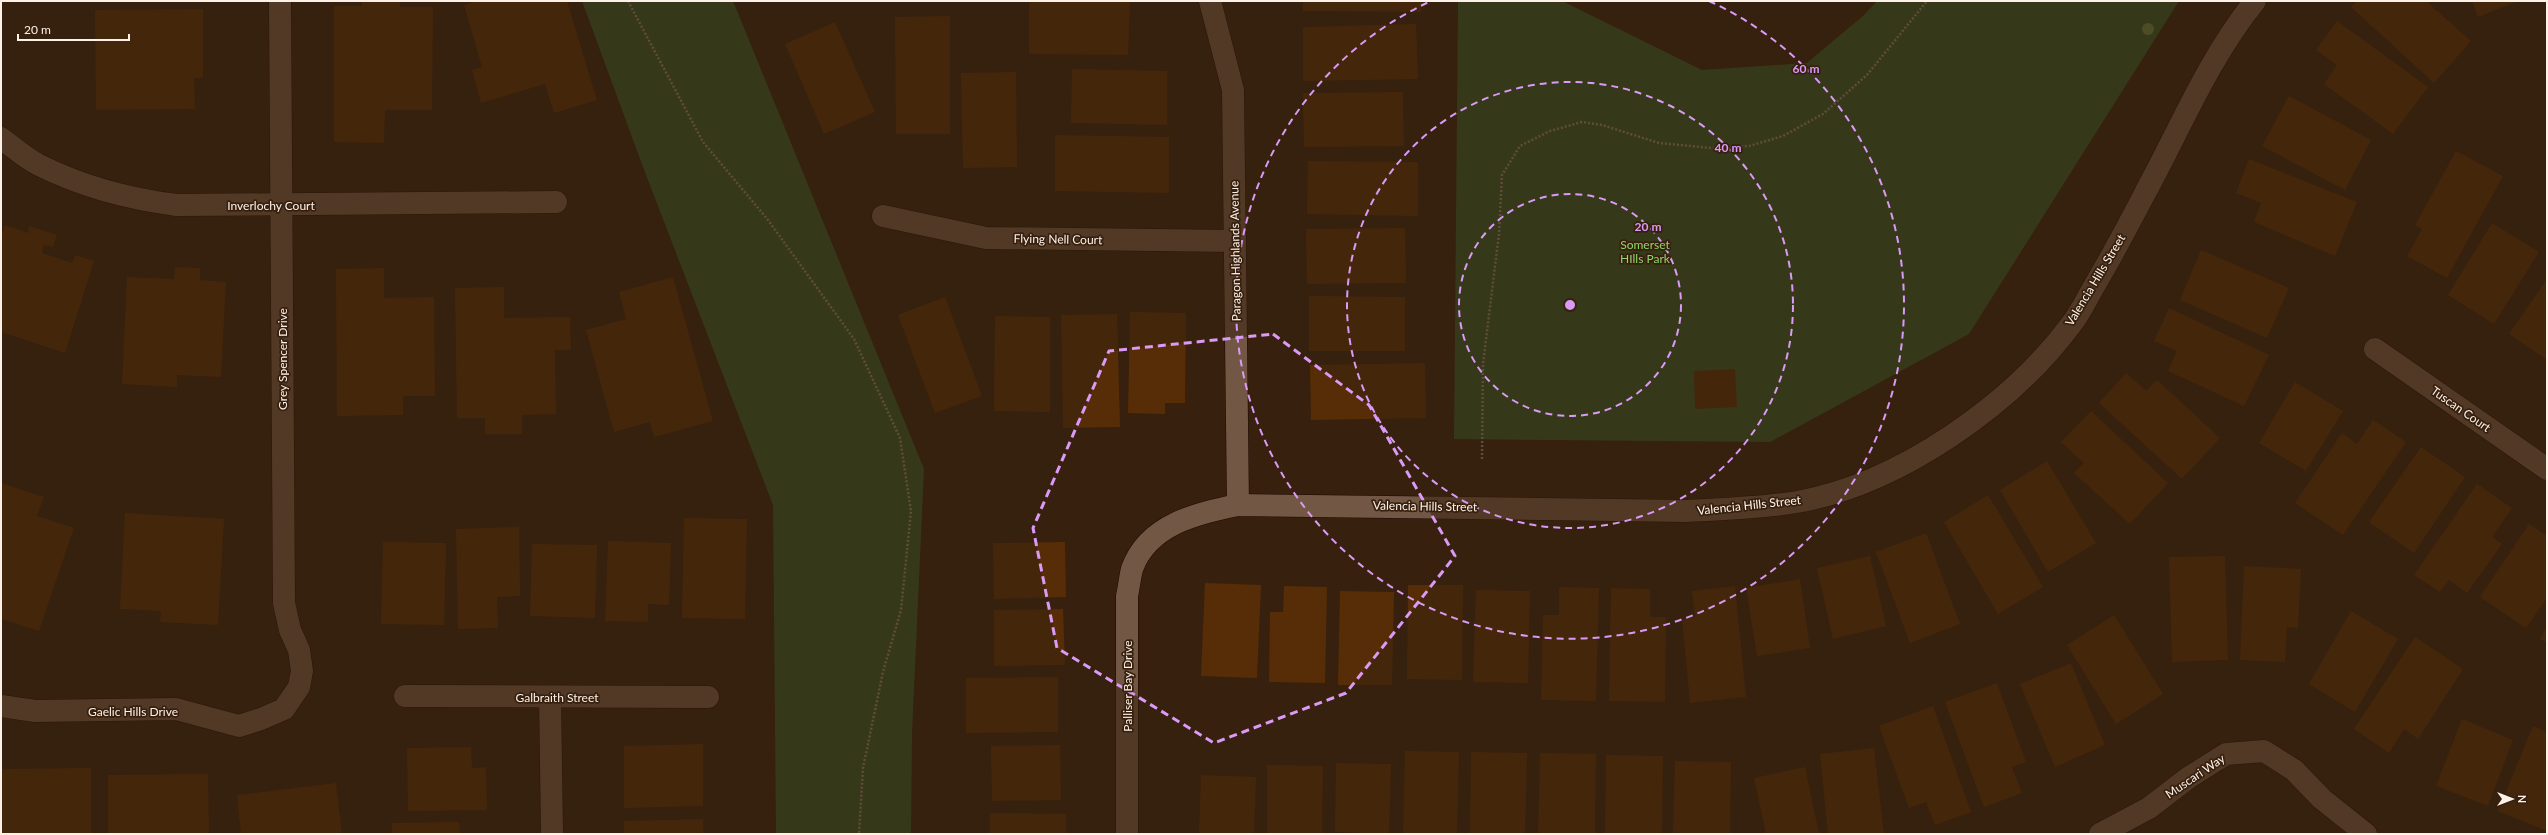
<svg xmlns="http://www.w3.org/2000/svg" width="2548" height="835" font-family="Lato,sans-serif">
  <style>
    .green { fill: #375528 }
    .building { fill: #562d07 }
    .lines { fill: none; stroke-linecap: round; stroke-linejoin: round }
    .street-casing { stroke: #1d0900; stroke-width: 23 }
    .path { stroke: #928072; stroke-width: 2.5; stroke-dasharray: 2 2; stroke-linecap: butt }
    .street { stroke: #715744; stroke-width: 22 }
    .tree { fill: #678441 }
    .marked { fill: none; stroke: #da9af6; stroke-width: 3; stroke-dasharray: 8 5; stroke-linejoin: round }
    .ring { fill: none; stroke: #da9af6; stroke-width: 2; stroke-dasharray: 7 5 }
    .labels { text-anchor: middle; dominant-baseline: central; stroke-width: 3.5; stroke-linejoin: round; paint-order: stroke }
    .street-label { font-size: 12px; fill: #fef1e8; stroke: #37200e }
    .park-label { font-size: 12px; fill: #8ed66a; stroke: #37200e }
    .centre { fill: #da9af6; stroke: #37200e; stroke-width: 2 }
    .ring-label { font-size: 12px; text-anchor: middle; font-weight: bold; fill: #da9af6; stroke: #37200e; stroke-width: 3.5; stroke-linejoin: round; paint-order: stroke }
  </style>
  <rect width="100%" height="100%" fill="#37200e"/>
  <!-- green -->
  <g class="green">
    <path d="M582,1h151l191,468 -12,264 -1,101h-135l-3,-329 -130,-338z"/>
    <path d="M1458,1h104l140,69 105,-7 57,-48 13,-14h302l-210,333 -199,108 -316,-3z"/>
  </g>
  <!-- building -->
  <g class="building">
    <path d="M362,1h38v6h33l-1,103h-47l-1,33 -50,-1v-136h28z"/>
    <path d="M477,1h90l30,99 -43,13 -9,-29 -64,19 -9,-33 10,-3 -18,-62z"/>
    <path d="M1029,1h101l-2,54 -99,-1z"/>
    <path d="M1303,1h118v11l-118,-1z"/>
    <path d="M2357,1h69l45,40 -37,42 -83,-76z"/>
    <path d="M2472,1h46l-40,16z"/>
    <path d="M203,9v69h-9l1,31 -99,1 -1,-100z"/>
    <path d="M950,16v118h-54l-1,-117z"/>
    <path d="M2337,21l91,66 -35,47 -69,-50 13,-19 -21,-15z"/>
    <path d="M835,22l40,90 -51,22 -39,-90z"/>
    <path d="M1416,24l2,55 -115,2v-54z"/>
    <path d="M1072,69l95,2v54l-96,-2z"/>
    <path d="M1016,72l1,95 -54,1 -2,-95z"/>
    <path d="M1403,92l1,54 -100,1 -1,-54z"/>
    <path d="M2289,96l82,44 -26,50 -83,-44z"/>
    <path d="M1055,135l114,2v56l-114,-2z"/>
    <path d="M2456,151l47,25 -56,102 -40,-22 15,-27 -7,-4z"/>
    <path d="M2249,159l108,43 -22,54 -81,-34 7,-19 -25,-10z"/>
    <path d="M1308,161l110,1v54l-111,-2z"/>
    <path d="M2492,223l47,29 -45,72 -46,-29z"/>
    <path d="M5,225l23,8 1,-7 28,9 -4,12 -9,-2 -2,8 30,10 3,-8 19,6 -29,92 -64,-21v-95z"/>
    <path d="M1405,228l1,55 -99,1 -1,-55z"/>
    <path d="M2201,250l88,38 -22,50 -87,-38z"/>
    <path d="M175,267l25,1v12l26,2 -5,95 -44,-2v12l-55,-3 5,-107 47,2z"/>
    <path d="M384,268v30l50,-1 1,99h-32v19l-66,1 -1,-147z"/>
    <path d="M673,277l40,144 -59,16 -4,-15 -36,10 -28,-102 40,-11 -7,-27z"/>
    <path d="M2547,279v81l-38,-26z"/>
    <path d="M504,287v31l66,-1 1,33h-16l1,64 -34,1v19h-37v-16h-28l-2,-130z"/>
    <path d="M1309,296l96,1v54h-96z"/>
    <path d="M945,297l37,99 -47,17 -37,-98z"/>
    <path d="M2169,308l100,47 -25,51 -76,-35 9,-20 -23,-10z"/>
    <path d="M1130,312l56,1 -1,90h-20v11l-37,-1z"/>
    <path d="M1117,314l3,113 -57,1 -2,-113z"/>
    <path d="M995,316l55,1v95l-56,-1z"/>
    <path d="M1425,363l1,55 -115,2 -1,-55z"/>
    <path d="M1735,369l2,38 -42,2 -1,-38z"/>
    <path d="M2126,373l20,18 11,-11 63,58 -38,41 -83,-76z"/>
    <path d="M2295,382l48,29 -37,60 -47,-28z"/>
    <path d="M2091,411l77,72 -38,41 -56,-51 10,-10 -23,-21z"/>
    <path d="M2373,420l33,22 -63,93 -48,-32 47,-70 15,11z"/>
    <path d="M2421,447l44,30 -51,76 -45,-31z"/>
    <path d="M2047,461l49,82 -48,29 -48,-82z"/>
    <path d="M1,483l43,14 -7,19 37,12 -35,103 -38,-12z"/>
    <path d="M2477,484l35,24 -20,29 10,7 -35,49 -18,-13 -9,12 -26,-17z"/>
    <path d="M1988,495l55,92 -45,27 -54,-92z"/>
    <path d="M125,513l99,6 -6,106 -58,-3 1,-11 -41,-2z"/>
    <path d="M684,518l63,1 -2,100 -63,-1z"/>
    <path d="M2529,524l18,12v62l-21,30 -46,-31z"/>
    <path d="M519,527l1,69 -23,1 1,31 -40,1 -2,-100z"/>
    <path d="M1926,533l34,91 -50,19 -34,-91z"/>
    <path d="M608,541l63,2 -2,62 -21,-1v18l-43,-1z"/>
    <path d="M383,542l63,1 -2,82 -63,-1z"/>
    <path d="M1065,542l1,55 -72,2 -1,-56z"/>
    <path d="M532,544l65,1 -2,73 -65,-2z"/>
    <path d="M1870,556l16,70 -53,13 -16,-71z"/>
    <path d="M2225,556l3,104 -56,2 -3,-105z"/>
    <path d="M2244,566l57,3 -3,59 -11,-1 -2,35 -45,-2z"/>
    <path d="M1800,579l10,69 -53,8 -11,-68z"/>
    <path d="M1205,583l56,2 -4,93 -56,-2z"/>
    <path d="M1408,585h55l-1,95 -55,-1z"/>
    <path d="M1284,586l43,1 -2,96 -56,-1 1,-70h13z"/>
    <path d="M1735,586l11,111 -56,6 -8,-84 13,-2 -3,-26z"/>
    <path d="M1559,587l40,1 -3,113 -55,-1 2,-85h16z"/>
    <path d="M1611,588l39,1v28h16l-1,85 -56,-1z"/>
    <path d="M1476,590l54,1 -2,92 -55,-1z"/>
    <path d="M1340,591l54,1 -2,93h-54z"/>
    <path d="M1063,609l2,56 -71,1v-56z"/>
    <path d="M2351,611l47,28 -43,73 -46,-28z"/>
    <path d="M2114,615l49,79 -47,30 -49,-79z"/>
    <path d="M2547,626v17l-7,-4z"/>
    <path d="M2415,637l48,32 -45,70 -14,-10 -15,24 -35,-24z"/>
    <path d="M2071,663l34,82 -50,22 -35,-83z"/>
    <path d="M1058,677v55l-92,1v-55z"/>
    <path d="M1997,683l29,79 -14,5 10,26 -38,14 -39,-105z"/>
    <path d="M1933,706l38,106 -36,13 -9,-23 -17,6 -30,-82z"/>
    <path d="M2462,719l51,21 -25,66 -52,-20z"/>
    <path d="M2533,726l14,6v99l-49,-20z"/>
    <path d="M703,744v62l-79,2v-62z"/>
    <path d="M1060,745l1,55 -69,1 -1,-55z"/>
    <path d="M471,747l1,21 14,-1 1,43 -79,1 -1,-63z"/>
    <path d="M1874,748l10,86h-56l-8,-80z"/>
    <path d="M1405,751l54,1 -2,82h-54z"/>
    <path d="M1471,752l56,1 -2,81h-55z"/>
    <path d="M1540,753l56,1 -1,80h-57z"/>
    <path d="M1606,755l57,1 -1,78h-57z"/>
    <path d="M1675,761l56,1 -1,71 -57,1z"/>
    <path d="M1336,763l55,1 -2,70 -54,-2z"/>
    <path d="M1267,765l56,1 -1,68h-55z"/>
    <path d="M1805,767l14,67h-53l-12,-56z"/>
    <path d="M91,768v66h-90v-65z"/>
    <path d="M208,774l1,60h-101v-59z"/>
    <path d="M1201,775l55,2 -2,57h-55z"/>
    <path d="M336,783l6,51h-101l-4,-39z"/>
    <path d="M990,813l76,1v20h-76z"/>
    <path d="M703,819v15h-79v-13z"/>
    <path d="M459,822l1,12h-68v-11z"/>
  </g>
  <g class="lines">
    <defs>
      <g id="street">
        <path d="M1210,1l23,89 5,415"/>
        <path d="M1,138c12,9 24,20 38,27 44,22 90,34 138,40l379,-3"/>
        <path d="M883,216l103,22 249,3"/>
        <path d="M2375,349l172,120"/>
        <path d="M405,696l303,1"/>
        <path d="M550,697l2,137"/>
        <path d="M1,706l34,5 141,-2 63,17 22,-7 23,-10 15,-22 3,-16 -3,-21 -9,-20 -6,-27 -4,-602"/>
        <path d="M1127,834v-238c2,-9 3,-19 5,-27 16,-45 66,-56 106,-64l449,6c36,-2 74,-3 110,-9 102,-18 215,-97 276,-180 9,-12 15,-26 23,-39 20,-34 38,-69 57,-105 31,-59 59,-124 102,-177"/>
        <path d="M2100,834l49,-26 39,-30 38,-24 38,-3 30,19 28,29 44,35"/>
      </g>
    </defs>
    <!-- street casing -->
    <use href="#street" class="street-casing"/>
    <!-- path -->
    <g class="path">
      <path d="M628,1l75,141 65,78 86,119 46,99 11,73 -10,99 -18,62 -20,96 -4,66"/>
      <path d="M1482,459l1,-95 16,-130 3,-59 18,-29 30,-15 32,-9 20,3 57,18 52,5 38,-2 34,-10 40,-22 44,-39 60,-74"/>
    </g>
    <!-- street -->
    <use href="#street" class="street"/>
  </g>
  <!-- trees -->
  <circle class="tree" cx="2148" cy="29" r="6"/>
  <!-- marked area -->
  <path d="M0 0H2548V835H0ZM1273,334l96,71 86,151 -109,137 -132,50 -157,-95 -24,-120 76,-177z" fill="#37200e" fill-opacity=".55" fill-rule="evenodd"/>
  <path class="marked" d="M1273,334l96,71 86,151 -109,137 -132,50 -157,-95 -24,-120 76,-177z"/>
  <!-- distance rings -->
  <g class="ring">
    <circle cx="1570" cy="305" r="111"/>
    <circle cx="1570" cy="305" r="223"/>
    <path d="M1709 1A334 334 0 1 1 1431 1"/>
  </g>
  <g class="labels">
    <!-- street labels -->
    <g class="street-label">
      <text x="271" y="205">Inverlochy Court</text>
      <text transform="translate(1058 239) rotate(1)">Flying Nell Court</text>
      <text transform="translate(1235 251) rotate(-91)">Paragon Highlands Avenue</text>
      <text transform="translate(2095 280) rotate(-59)">Valencia Hills Street</text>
      <text transform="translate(282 359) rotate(-90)">Grey Spencer Drive</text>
      <text transform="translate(2461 409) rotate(35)">Tuscan Court</text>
      <text transform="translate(1749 505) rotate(-6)">Valencia Hills Street</text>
      <text transform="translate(1425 506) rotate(1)">Valencia Hills Street</text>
      <text transform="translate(1127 686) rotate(-90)">Palliser Bay Drive</text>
      <text x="557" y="697">Galbraith Street</text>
      <text x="133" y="711">Gaelic Hills Drive</text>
      <text transform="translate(2195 776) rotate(-34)">Muscari Way</text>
    </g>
    <!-- park labels -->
    <g class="park-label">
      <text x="1645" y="244">Somerset<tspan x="1645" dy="14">HIlls Park</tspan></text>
    </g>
  </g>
  <circle cx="1570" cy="305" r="6" class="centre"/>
  <g class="ring-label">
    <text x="1806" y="73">60 m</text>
    <text x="1728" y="152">40 m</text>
    <text x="1648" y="231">20 m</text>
  </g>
  <!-- border -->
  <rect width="2548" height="835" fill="none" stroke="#fef1e8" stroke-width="4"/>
  <!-- north arrow -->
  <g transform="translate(2512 799) rotate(90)" stroke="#37200e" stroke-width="3" paint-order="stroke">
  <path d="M0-3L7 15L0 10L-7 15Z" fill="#fef1e8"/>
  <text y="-6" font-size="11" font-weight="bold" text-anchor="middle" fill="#fef1e8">N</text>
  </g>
  <!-- scale -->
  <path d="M18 34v6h111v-6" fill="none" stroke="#fef1e8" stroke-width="2"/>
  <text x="24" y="34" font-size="12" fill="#fef1e8" stroke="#37200e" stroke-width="3" paint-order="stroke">20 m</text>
</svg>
